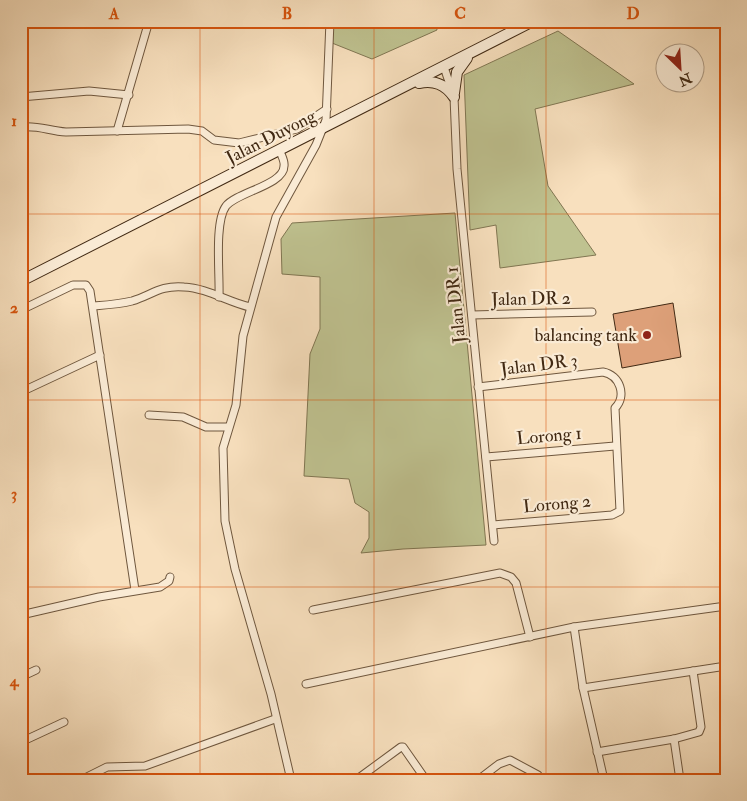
<svg xmlns="http://www.w3.org/2000/svg" width="747" height="801" font-family="'IM FELL Double Pica',serif">
  <style>
    .green { fill: #bfc290; stroke: #807652 }
    .building { fill: #dda079; stroke: #412913 }
    .lines { fill: none; stroke-linecap: round; stroke-linejoin: round }
    .minor-casing { stroke: #6f573e; stroke-width: 9 }
    .secondary-casing { stroke: #412913; stroke-width: 12 }
    .minor { stroke: #faebd5; stroke-width: 7 }
    .secondary { stroke: #faebd5; stroke-width: 10 }
    .grid { fill: none; stroke: #d7540d; stroke-width: 1; stroke-opacity: 0.55 }
    .poi-dot { fill: #8f2418; stroke: #faebd5; stroke-width: 2 }
    .labels { text-anchor: middle; dominant-baseline: central; stroke-width: 4.5; stroke-linejoin: round; paint-order: stroke }
    .street-label { font-size: 18px; fill: #412913; stroke: #faebd5 }
    .poi-label { font-size: 18px; fill: #412913; stroke: #faebd5; text-anchor: end }
    .neatline { fill: none; stroke: #d7540d; stroke-width: 2 }
    .grid-label { font-size: 16px; text-anchor: middle; font-weight: bold; fill: #d7540d }
  </style>
  <rect width="100%" height="100%" fill="#f8e0be"/>
  <filter id="stains"><feTurbulence type="fractalNoise" baseFrequency=".004" numOctaves="4"/><feColorMatrix values="0 0 0 0 .2 0 0 0 0 .09 0 0 0 0 .02 0 0 0 .5 -.17"/></filter>
  <radialGradient id="worn" r=".72"><stop offset=".6" stop-color="#630" stop-opacity="0"/><stop offset="1" stop-color="#630" stop-opacity=".3"/></radialGradient>
  <!-- green -->
  <g class="green">
    <path d="M332,21h104l1,9 -65,29 -40,-16z"/>
    <path d="M558,31l76,53 -99,25 13,77 48,69 -96,13 -4,-43 -26,5 -6,-155z"/>
    <path d="M455,213l31,332 -83,4 -42,4 8,-15v-26l-14,-9 -6,-24 -45,-3 6,-122 10,-25v-52l-38,-3 -1,-35 11,-16z"/>
  </g>
  <!-- building -->
  <path class="building" d="M673,303l8,54 -59,11 -9,-54z"/>
  <g class="lines">
    <defs>
      <g id="minor">
        <path d="M444,67l10,30 3,72 37,372"/>
        <path d="M21,97l68,-6 40,4"/>
        <path d="M21,127c18,-2 28,4 45,5l122,-3 14,2 12,9 25,3 58,-14 30,-20"/>
        <path d="M117,131l32,-110"/>
        <path d="M219,297c1,-22 -5,-75 7,-91 11,-14 58,-21 58,-40 1,-5 -3,-11 -4,-15"/>
        <path d="M94,306c12,-1 26,-2 38,-5 20,-6 28,-16 52,-14 23,1 44,15 66,20"/>
        <path d="M21,310l52,-25h13l4,6 45,299"/>
        <path d="M472,315l120,-3"/>
        <path d="M478,387l125,-15c17,3 24,24 12,36l5,103 -8,4 -119,10"/>
        <path d="M21,392l79,-37"/>
        <path d="M149,415l34,2 23,10h22"/>
        <path d="M486,457l129,-11"/>
        <path d="M313,610l187,-37 11,4 5,6 14,54"/>
        <path d="M21,615l78,-18 61,-10 9,-6 1,-4"/>
        <path d="M574,627l9,61 21,92"/>
        <path d="M21,677l15,-7"/>
        <path d="M306,684l268,-57 152,-21"/>
        <path d="M583,688l143,-22"/>
        <path d="M674,739l6,41"/>
        <path d="M21,742l43,-20"/>
        <path d="M597,752l77,-13 25,-7 2,-5 -8,-56"/>
        <path d="M81,780l26,-13 38,-1 130,-47"/>
        <path d="M291,780l-20,-86 -36,-125 -10,-48 -2,-73 13,-43 7,-69 33,-119 40,-72 10,-25 4,-99"/>
        <path d="M356,780l45,-33h2l23,33"/>
        <path d="M478,780l21,-16 11,-4 28,15 4,5"/>
      </g>
      <g id="secondary">
        <path d="M419,83c15,-3 26,1 35,14"/>
        <path d="M454,93l3,-21 10,-14"/>
        <path d="M21,281l512,-260"/>
      </g>
    </defs>
    <!-- minor casing -->
    <use href="#minor" class="minor-casing"/>
    <!-- secondary casing -->
    <use href="#secondary" class="secondary-casing"/>
    <!-- minor -->
    <use href="#minor" class="minor"/>
    <!-- secondary -->
    <use href="#secondary" class="secondary"/>
  </g>
  <!-- grid -->
  <path class="grid" d="M200,21v759M374,21v759M546,21v759M21,214h705M21,400h705M21,587h705"/>
  <!-- markers -->
  <circle class="poi-dot" cx="647" cy="335" r="5"/>
  <g class="labels">
    <!-- street labels -->
    <g class="street-label">
      <text transform="translate(271 137) rotate(-27)">Jalan Duyong</text>
      <text transform="translate(531 299) rotate(-1)">Jalan DR 2</text>
      <text transform="translate(456 305) rotate(-96)">Jalan DR 1</text>
      <text transform="translate(539 365) rotate(-7)">Jalan DR 3</text>
      <text transform="translate(549 436) rotate(-5)">Lorong 1</text>
      <text transform="translate(557 504) rotate(-5)">Lorong 2</text>
    </g>
    <!-- poi labels -->
    <g class="poi-label">
      <text x="637" y="335">balancing tank</text>
    </g>
  </g>
  <!-- margin -->
  <rect width="747" height="801" fill="none" stroke="#f8e0be" stroke-width="55"/>
  <!-- north arrow -->
  <g transform="translate(680 68) rotate(155)"><circle r="24" fill="#faebd5" stroke="#b09d87"/>
  <path d="M0-4L9 19L0 12L-9 19Z" fill="#8f2418"/>
  <text y="-8" font-size="14" font-weight="bold" text-anchor="middle" fill="#412913">N</text>
  </g>
  <rect x="28" y="28" width="692" height="746" class="neatline"/>
  <g class="grid-label">
    <text x="114" y="19">A</text>
    <text x="287" y="19">B</text>
    <text x="460" y="19">C</text>
    <text x="633" y="19">D</text>
    <text x="14" y="126">1</text>
    <text x="14" y="313">2</text>
    <text x="14" y="499">3</text>
    <text x="14" y="686">4</text>
  </g>
  <rect width="100%" height="100%" filter="url(#stains)"/>
  <rect width="100%" height="100%" fill="url(#worn)"/>
</svg>
